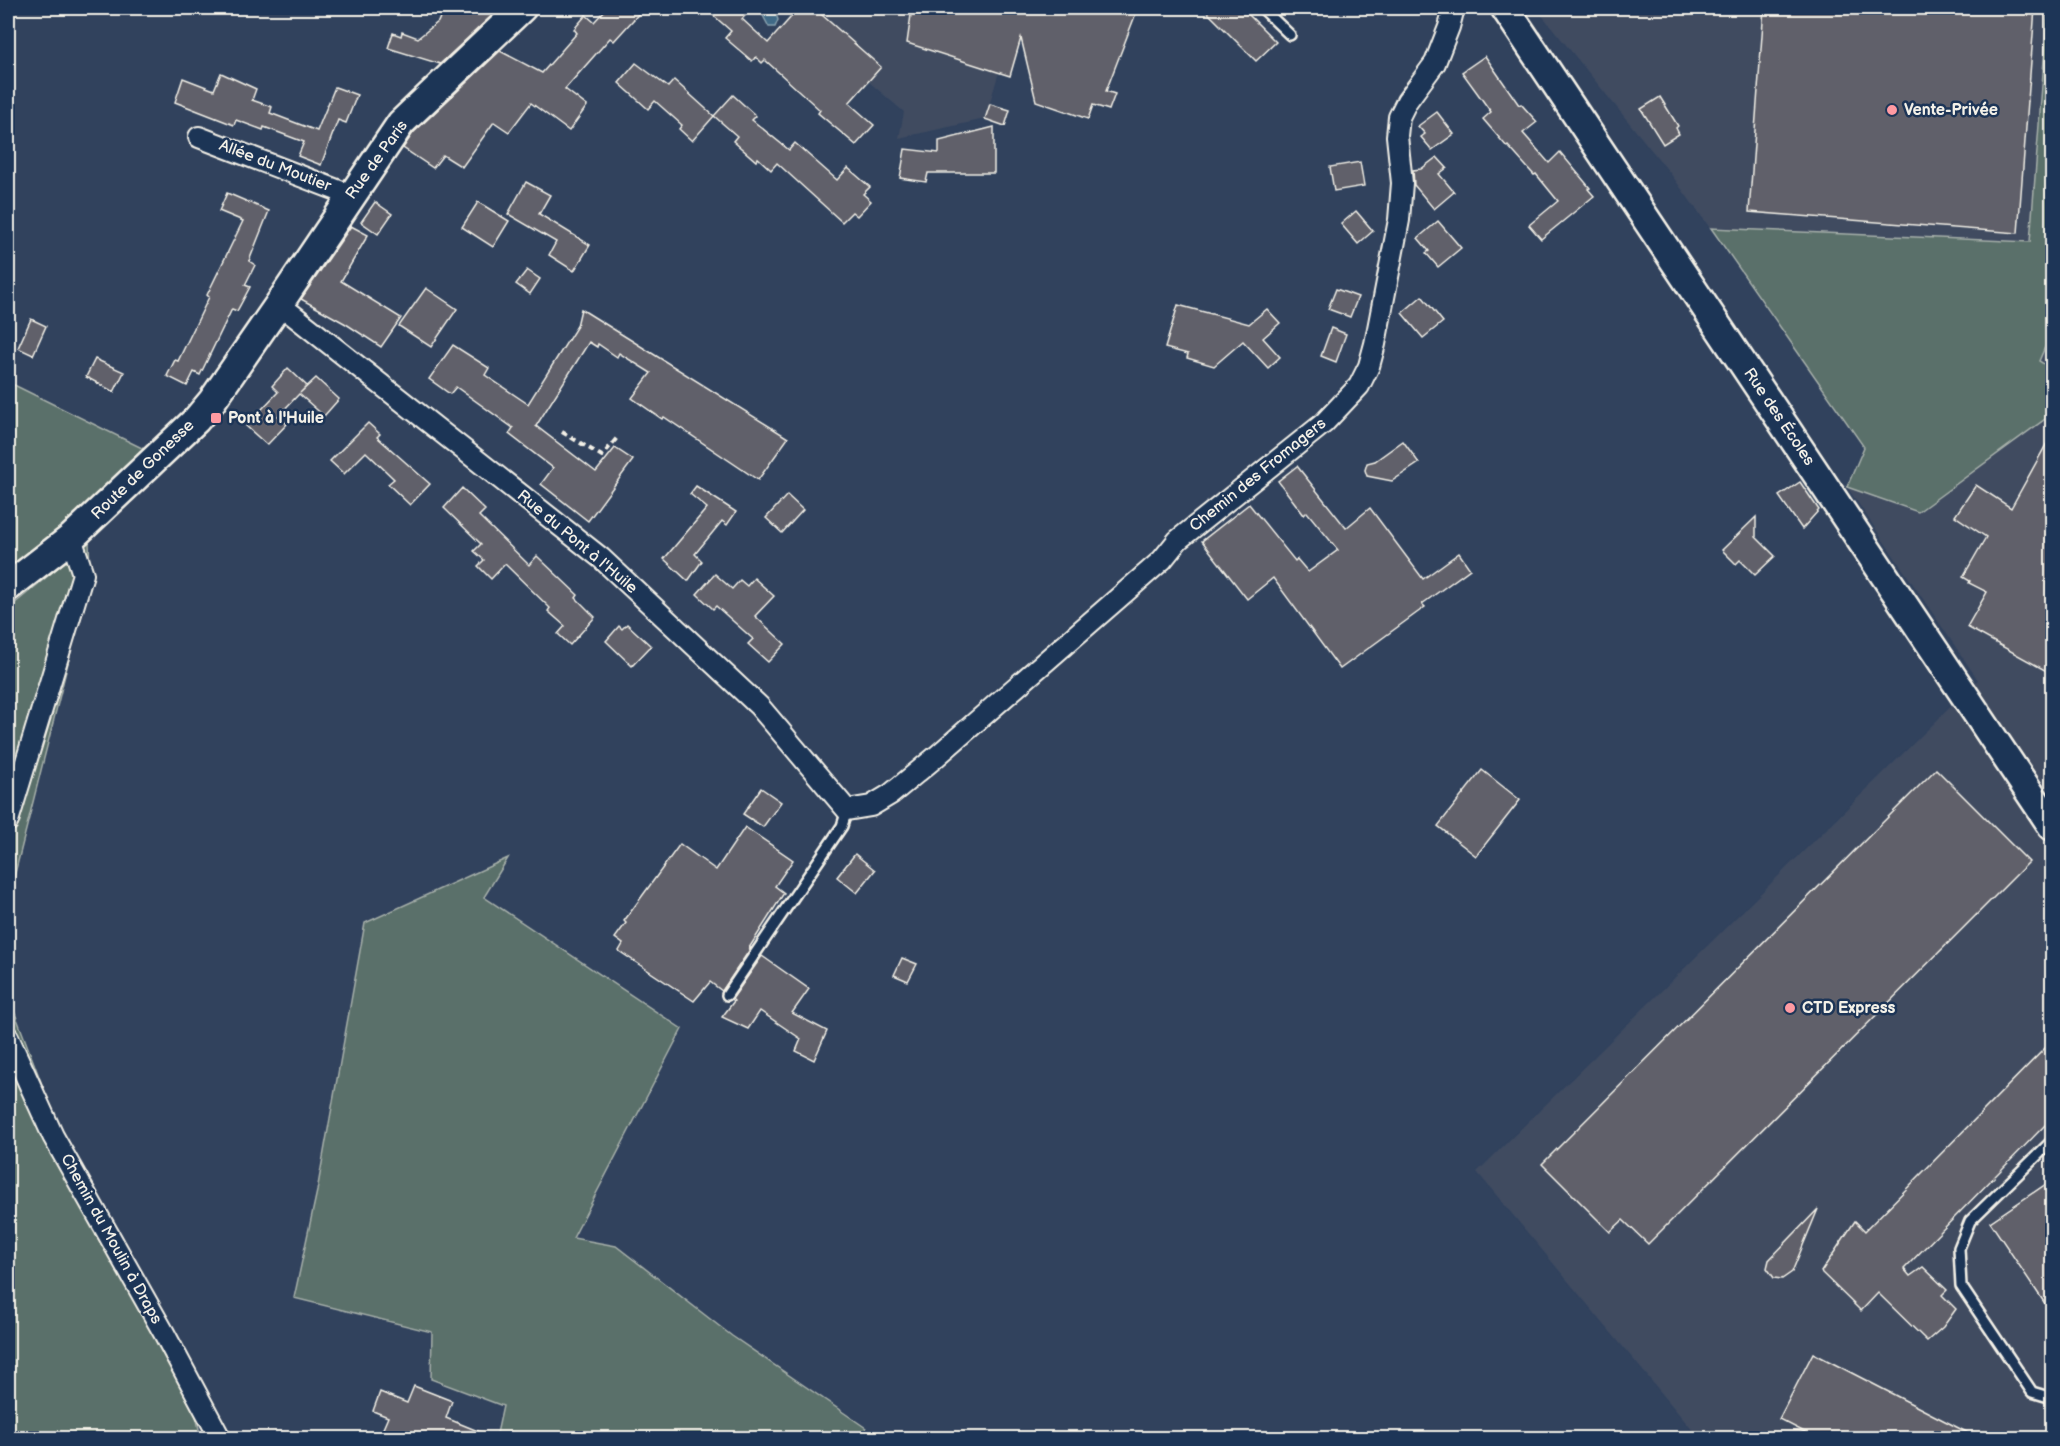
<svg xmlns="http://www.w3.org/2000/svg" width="2060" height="1446" font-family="'Balsamiq Sans',sans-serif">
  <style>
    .built { fill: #3f4b61 }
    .green { fill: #5a6f6b; stroke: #a7b0aa; stroke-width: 1.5 }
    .water { fill: #406b87; stroke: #88a1ae; stroke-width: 1.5 }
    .building { fill: #60606a; stroke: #f4f1e8; stroke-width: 1.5 }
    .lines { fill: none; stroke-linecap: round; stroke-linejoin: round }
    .lane-casing { stroke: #f4f1e8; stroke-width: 14 }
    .street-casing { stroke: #f4f1e8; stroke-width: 24 }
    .secondary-casing { stroke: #f4f1e8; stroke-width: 32 }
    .path { stroke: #f4f1e8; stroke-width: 4; stroke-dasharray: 6 4.5; stroke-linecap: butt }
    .lane { stroke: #1d3557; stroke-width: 9 }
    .street { stroke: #1d3557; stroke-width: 20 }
    .secondary { stroke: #1d3557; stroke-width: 27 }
    .poi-dot { fill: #ff9aa2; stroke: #1d3557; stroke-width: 2 }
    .labels { text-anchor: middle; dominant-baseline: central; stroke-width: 5; stroke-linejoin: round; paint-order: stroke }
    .poi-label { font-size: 16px; font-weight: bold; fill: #f4f1e8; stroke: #1d3557; text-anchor: start }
    .street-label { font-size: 16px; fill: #f4f1e8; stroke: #1d3557 }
  </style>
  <rect width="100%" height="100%" fill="#31425d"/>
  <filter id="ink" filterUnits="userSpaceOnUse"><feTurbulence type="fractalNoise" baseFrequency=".0167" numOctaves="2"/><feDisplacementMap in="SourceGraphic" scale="12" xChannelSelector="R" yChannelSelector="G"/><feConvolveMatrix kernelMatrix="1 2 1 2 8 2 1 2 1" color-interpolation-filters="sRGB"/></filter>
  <g filter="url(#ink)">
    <!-- built -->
    <g class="built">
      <path d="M799,8h114l-5,35 91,29 -14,47 -86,19 5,-26 -112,-96z"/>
      <path d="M1536,8h516v1430h-353l-222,-266 501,-492 -131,-193 17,-40 -20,-35 -174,-239z"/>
    </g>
    <!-- green -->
    <g class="green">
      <path d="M2048,8h4v323l-13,30 13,8v45l-134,98 -71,-25 17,-40 -153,-219 319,14z"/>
      <path d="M8,382l138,68 -77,78 -61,46z"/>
      <path d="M89,542l1,34 -82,325v-292z"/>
      <path d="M508,858l-24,39 198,132 -109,209 43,8 116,90 134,92 -2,10h-368l7,-32 -72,-27 1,-47 -138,-34 23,-107 48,-268z"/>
      <path d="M8,995l84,221 103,195 6,27h-193z"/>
    </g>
    <!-- water -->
    <path class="water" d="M759,8h15l4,12 -3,7h-6z"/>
    <!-- building -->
    <g class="building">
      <path d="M444,8h56l-60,56 -52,-16 5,-15 8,3 1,-4 16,6 20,-16z"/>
      <path d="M607,8h37l-30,33 -4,-3 -45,51 22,17 -18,25 -38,-28 -22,29 -15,-10 -32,45 -19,-12 -10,13 -30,-20 10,-15 87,-82 42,22 35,-40 -3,-4 12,-14 8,7z"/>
      <path d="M705,8h47l-10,11 26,24 24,-27 -10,-8h32l67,59 -32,36 25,22 -18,20 -38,-32 2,-3 -55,-50 -3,3 -6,-6 -4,4 -27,-23 6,-7z"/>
      <path d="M912,8h226l-32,83 9,3 -6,16 -16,-5 -5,14 -52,-18 -15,-63 -11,38 -103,-33z"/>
      <path d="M1203,8h39l34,34 -20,19z"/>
      <path d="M1764,8h271l-17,225 -269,-21z"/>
      <path d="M1485,56l34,49 2,-1 16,18 -14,11 26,30 11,-11 30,36 -2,1 6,7 -53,43 -12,-14 29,-24 -22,-27 -2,1 -26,-29 -1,1 -24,-28 8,-7 -29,-40z"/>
      <path d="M636,63l32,24 6,-7 40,36 19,-21 23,21 -4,4 37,30 6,-7 42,37 11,-12 22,19 -7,7 8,7 -14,15 -5,-4 -10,10 -65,-59 -6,7 -13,-12 -2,3 -23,-20 4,-5 -23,-20 -22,25 -13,-12 3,-4 -27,-24 -7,8 -29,-26z"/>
      <path d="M221,73l35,16 -4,11 20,7 -2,6 47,18 18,-44 22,8 -11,28 -8,-3 -17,45 -23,-9 6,-14 -40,-15 -1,3 -27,-10 -2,5 -59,-23 8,-24 31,12z"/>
      <path d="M1660,97l18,29 -2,2 3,6 -16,10 -22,-35z"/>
      <path d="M990,104l20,6 -5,16 -20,-7z"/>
      <path d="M1437,112l17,22 -22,16 -11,-13 4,-3 -7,-8z"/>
      <path d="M994,127v46h-66l-2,9 -26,-4 5,-29 34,4v-12z"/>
      <path d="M1437,157l10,11 -8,6 15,18 -20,17 -20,-24 -1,-15 8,-1z"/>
      <path d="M1360,162l4,24 -30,5 -4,-24z"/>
      <path d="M526,182l24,13 -11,19 51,31 -16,26 -25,-16 7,-13 -48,-28z"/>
      <path d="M227,193l42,18 -20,50 6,4 -10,20 5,2 -13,24 -5,-2 -32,66 -6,-3 -7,14 -20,-10 8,-16 3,1 31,-64 -2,-2 36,-74 -24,-10z"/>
      <path d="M375,202l17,12 -14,20 -17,-12z"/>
      <path d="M478,202l31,19 -16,26 -31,-20z"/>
      <path d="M1356,211l17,20 -15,13 -17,-20z"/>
      <path d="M1438,221l23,27 -23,19 -12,-14 3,-2 -11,-13z"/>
      <path d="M351,226l17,9 -27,46 60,37 -20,29 -35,-23 -45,-25z"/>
      <path d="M527,270l13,9 -10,15 -14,-10z"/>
      <path d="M426,288l31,21 -26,38 -32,-21z"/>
      <path d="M1336,289l22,8 -8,20 -22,-8z"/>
      <path d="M1422,296l21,26 -20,16 -21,-25z"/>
      <path d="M1178,305l71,19 18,-15 13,14 -17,15 17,19 -12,11 -25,-27 -29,25 -27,-8 1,-4 -23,-6z"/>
      <path d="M581,309l207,129 -30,42 -94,-63 -2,2 -30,-21 19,-25 -32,-20 -2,4 -19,-13 -1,3 -8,-5 -53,84 60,46 19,-24 18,12 -45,61 -47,-37 12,-16 -44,-34 4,-6 -57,-41 -6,7 -21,-15 24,-34 36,23 -4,7 43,29 49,-78z"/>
      <path d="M31,319l15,7 -13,29 -15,-7z"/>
      <path d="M1331,328l15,6 -10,28 -15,-6z"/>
      <path d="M95,359l29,13 -10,20 -28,-15z"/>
      <path d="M288,368l19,18 -7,7 16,-15 23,21 -15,17 -25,-22 -21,22 9,8 -20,21 -21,-19 32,-34 -6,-6z"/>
      <path d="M368,423l12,11 -3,3 53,47 -20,21 -22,-21 6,-5 -28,-27 -22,22 -14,-13z"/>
      <path d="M2052,434v240l-85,-47 20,-35 -18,-9 1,-2 -7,-4 23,-40 -31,-21 21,-31 35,23z"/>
      <path d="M1403,441l16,22 -27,18 -25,-5 -2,-6 2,-7 8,-2z"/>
      <path d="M1297,466l49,62 24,-20 53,71 36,-26 11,16 -48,35 3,3 -85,62 -67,-91 -26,21 -45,-58 47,-37 46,57 2,-2 11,13 30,-22 -31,-38 -3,3 -26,-34z"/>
      <path d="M1800,482l19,28 -17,19 -23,-33z"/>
      <path d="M696,486l40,26 -9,13 -5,-4 -27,33 7,7 -14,20 -24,-22 43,-51 -17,-14z"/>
      <path d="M462,488l23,22 -6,6 50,49 8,-9 41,39 -2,3 19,19 -25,28 -12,-11 7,-8 -17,-15 2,-3 -45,-44 -14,15 -13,-13 6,-6 -10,-9 7,-7 -37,-36z"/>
      <path d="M787,495l16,15 -21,23 -16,-15z"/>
      <path d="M1756,517v20l19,19 -20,19 -15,-15 -4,4 -14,-14z"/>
      <path d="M715,574l17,15 8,-9 7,6 7,-8 20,18 -19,20 30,28 -17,18 -20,-18 5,-5 -37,-33 -3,3 -16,-15z"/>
      <path d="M627,624l24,22 -19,20 -26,-25 13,-15 3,3z"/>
      <path d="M1936,769l93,93 -381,382 -25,-24 -13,12 -68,-68z"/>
      <path d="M1482,770l38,30 -44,56 -38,-30z"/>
      <path d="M761,788l20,14 -18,25 -20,-13z"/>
      <path d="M745,827l48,33 -18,26 9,7 -35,55h2l-29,43 -12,-9 -16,19 -75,-50 4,-7 -8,-6 11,-15 -2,-2 56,-77 36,26z"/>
      <path d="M855,854l20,16 -18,23 -20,-16z"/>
      <path d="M762,956l47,33 -17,24 35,18 -13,29 -18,-9 5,-12 -41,-28 -12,18 -26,-12 12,-16 -2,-2z"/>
      <path d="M902,958l15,6 -9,17 -14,-6z"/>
      <path d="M2052,1041v77l-148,151 6,7 13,-9 24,23 -5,5 14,14 -13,18 -16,14 -49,-48 -17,18 -40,-39 34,-51 10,10z"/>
      <path d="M2052,1180v134l-62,-92z"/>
      <path d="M1818,1209l-26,63 -10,7 -8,-1 -7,-10 2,-8z"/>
      <path d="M1813,1353l165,85h-162l-37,-19z"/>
      <path d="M414,1386l38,15 -6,17 49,20h-116l9,-21 -15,-6 7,-19 27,11z"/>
    </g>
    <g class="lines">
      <defs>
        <g id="lane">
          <path d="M1262,8l28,27"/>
          <path d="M727,995l115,-169 5,-16"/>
          <path d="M2052,1141l-82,80 -11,27 2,38 71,106 20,6"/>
        </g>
        <g id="street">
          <path d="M199,137l151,58"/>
          <path d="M279,304l322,254 158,148 88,104 24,-4 20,-12 46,-38 225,-196 16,-20 146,-117 35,-37 10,-20 6,-22 24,-124 3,-37 -5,-47 2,-19 8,-16 28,-38 14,-36 5,-19"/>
          <path d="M8,821l75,-247 -12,-36"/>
          <path d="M8,1037l45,99 111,197 56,105"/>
        </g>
        <g id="secondary">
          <path d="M1505,8l547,818"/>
          <path d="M8,587l63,-49 125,-118 16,-19 67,-97 122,-181 121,-115"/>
        </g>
      </defs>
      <!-- lane casing -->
      <use href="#lane" class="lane-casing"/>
      <!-- street casing -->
      <use href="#street" class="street-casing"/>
      <!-- secondary casing -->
      <use href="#secondary" class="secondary-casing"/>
      <!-- path -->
      <path class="path" d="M562,432l40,24 15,-18"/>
      <!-- lane -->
      <use href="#lane" class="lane"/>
      <!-- street -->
      <use href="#street" class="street"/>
      <!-- secondary -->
      <use href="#secondary" class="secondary"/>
    </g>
  </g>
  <!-- markers -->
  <g class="poi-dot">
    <circle cx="1892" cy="110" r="6"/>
    <rect x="210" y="412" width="12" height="12" rx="3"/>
    <circle cx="1790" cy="1008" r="6"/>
  </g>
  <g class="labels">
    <!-- poi labels -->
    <g class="poi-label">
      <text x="1904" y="110">Vente-Privée</text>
      <text x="228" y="418">Pont à l'Huile</text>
      <text x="1802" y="1008">CTD Express</text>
    </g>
    <!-- street labels -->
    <g class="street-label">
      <text transform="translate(377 160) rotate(-54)">Rue de Paris</text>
      <text transform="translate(275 166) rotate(21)">Allée du Moutier</text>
      <text transform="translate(1779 417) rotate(56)">Rue des Écoles</text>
      <text transform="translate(143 470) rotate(-44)">Route de Gonesse</text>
      <text transform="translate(1258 475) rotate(-39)">Chemin des Fromagers</text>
      <text transform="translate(577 542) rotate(40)">Rue du Pont à l'Huile</text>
      <text transform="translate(111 1239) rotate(61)">Chemin du Moulin à Draps</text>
    </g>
  </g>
  <!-- margin -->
  <rect width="2060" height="1446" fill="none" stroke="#1d3557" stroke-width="30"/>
  <rect x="15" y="15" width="2030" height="1416" fill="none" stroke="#f4f1e8" stroke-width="2" filter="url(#ink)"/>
</svg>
